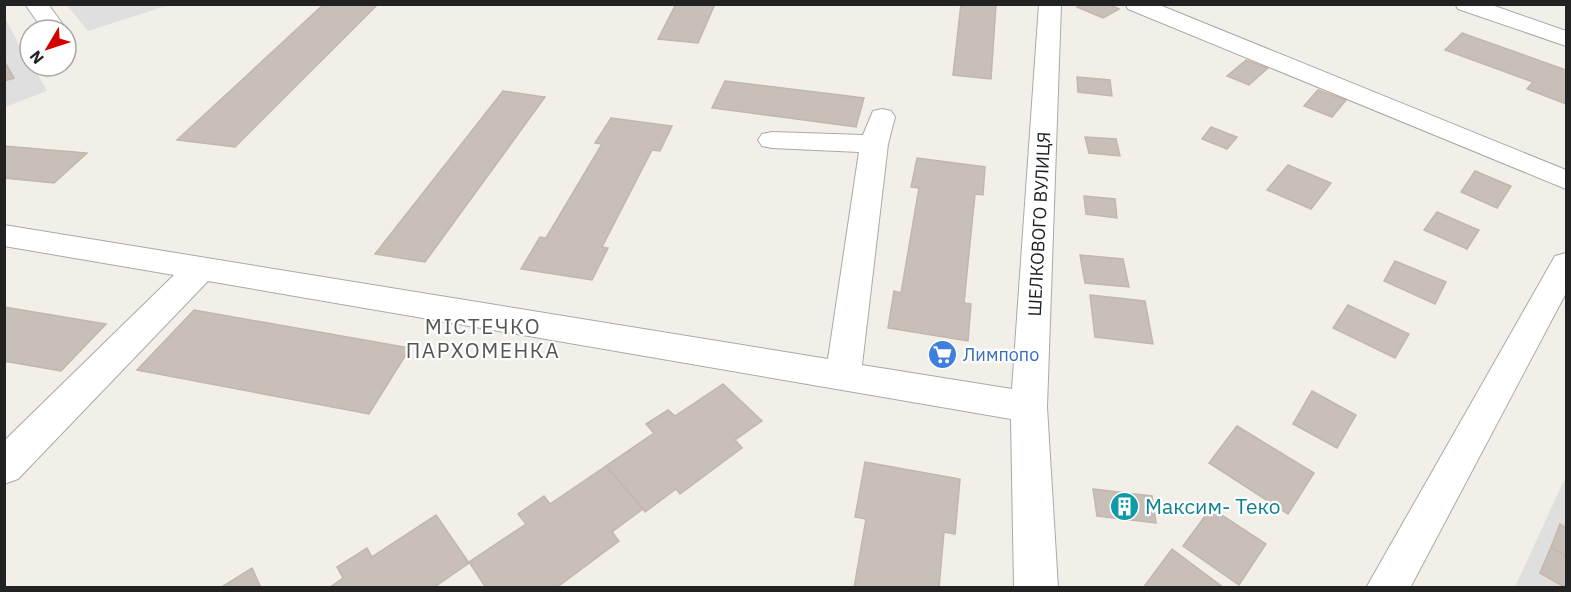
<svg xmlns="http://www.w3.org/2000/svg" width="1571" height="592" font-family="'IBM Plex Sans',sans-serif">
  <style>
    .residential { fill: #e0dfdf }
    .building { fill: #c7bfb8; stroke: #c4b6ab; stroke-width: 1.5 }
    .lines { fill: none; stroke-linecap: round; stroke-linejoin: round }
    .minor-casing { stroke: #a9a9a9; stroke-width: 2 }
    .minor { fill: #fff; fill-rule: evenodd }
    .labels { text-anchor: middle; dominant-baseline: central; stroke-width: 4.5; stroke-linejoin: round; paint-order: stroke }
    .street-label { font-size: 18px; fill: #222; stroke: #fff }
    .shop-label { font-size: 18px; fill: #366cbe; stroke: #fff; text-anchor: start }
    .quarter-label { font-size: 21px; letter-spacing: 1.5px; fill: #555; stroke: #fff }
    .near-culture-label { font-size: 21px; fill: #0d838f; stroke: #fff; text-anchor: start }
  </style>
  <rect width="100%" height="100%" fill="#f2efe9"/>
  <!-- residential -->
  <g class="residential">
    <path d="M67,5h102l-81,26z"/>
    <path d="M4,16l26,50h3l14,25 -42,16z"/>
    <path d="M1566,476v111h-51z"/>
  </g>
  <!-- building -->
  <g class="building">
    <path d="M324,4h54l-143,143 -58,-7z"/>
    <path d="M676,4h39l-17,39 -40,-4z"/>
    <path d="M961,4h35l-5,75 -38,-4z"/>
    <path d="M1081,4h28l10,5 -16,9 -26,-11z"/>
    <path d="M1462,33l104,37v34l-39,-15 6,-7 -88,-32z"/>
    <path d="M1246,60l22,8 -19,17 -22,-9z"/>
    <path d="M6,64l8,14 -10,3v-16z"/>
    <path d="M1077,77l33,3 2,16 -34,-4z"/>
    <path d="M725,81l139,17 -8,29 -144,-19z"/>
    <path d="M1318,90l28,10 -14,17 -28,-11z"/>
    <path d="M503,91l42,6 -120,165 -50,-8z"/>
    <path d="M611,118l61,8 -12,25 -8,-1 -50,97 6,1 -16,32 -71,-11 19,-32 6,1 56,-94 -7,-1z"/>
    <path d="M1211,127l26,10 -10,12 -25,-10z"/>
    <path d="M1085,137l31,2 4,17 -31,-3z"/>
    <path d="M4,146l83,7 -33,30 -50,-5z"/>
    <path d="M917,158l68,9 -2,28 -8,-1 -11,109 7,1 -3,37 -80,-13 6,-37 7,2 18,-105 -8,-1z"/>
    <path d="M1288,165l43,18 -20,26 -44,-19z"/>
    <path d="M1475,171l36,15 -14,22 -36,-16z"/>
    <path d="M1084,196l31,3 2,19 -31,-4z"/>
    <path d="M1437,212l42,18 -12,19 -43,-19z"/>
    <path d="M1080,255l43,4 6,28 -44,-4z"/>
    <path d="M1395,261l51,21 -11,22 -51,-23z"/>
    <path d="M1090,295l55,6 8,43 -58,-7z"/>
    <path d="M1348,305l61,29 -14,24 -62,-30z"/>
    <path d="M4,307l102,17 -45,47 -57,-10z"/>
    <path d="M194,310l216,38 -41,66 -232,-44z"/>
    <path d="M723,384l39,37 -27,19 7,8 -62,46 -4,-5 -31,23 -39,-46 48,-33 -8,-9 22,-14 7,6z"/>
    <path d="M1312,391l44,24 -19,33 -44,-24z"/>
    <path d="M1237,426l77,47 -26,41 -79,-51z"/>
    <path d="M865,462l95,17 -5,55 -11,-2 -5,56h-85l12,-69 -11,-2z"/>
    <path d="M606,466l37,43 -31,23 7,9 -63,47h-70l-17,-26 57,-38 -8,-10 26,-18 6,8z"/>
    <path d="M1093,489l59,7 4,27 -59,-7z"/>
    <path d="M1211,508l55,36 -27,41 -56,-39z"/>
    <path d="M436,515l33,48 -36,25h-104l14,-10 -6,-11 30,-19 5,9z"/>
    <path d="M1560,524l6,4v28l-15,-9z"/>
    <path d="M1551,547l15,9v32l-26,-15z"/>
    <path d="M1172,549l52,39h-81z"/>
    <path d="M252,568l9,20h-41z"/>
  </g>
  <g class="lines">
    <defs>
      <g id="minor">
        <path d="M25,4h23l19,26h-24z"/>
        <path d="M1039,4h22l-14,403 11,181h-44l-3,-169 -803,-138 -190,198 -14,5v-43l170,-166 -170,-29v-21l824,134 31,-207 -87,-4 -10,-2 -4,-6 4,-6 10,-2 91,3 10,-24 9,-2 9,2 4,6 -7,27 -26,221 150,24z"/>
        <path d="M1125,4h32l409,166v19l-438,-180z"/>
        <path d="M1455,4h34l77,27v15l-108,-37z"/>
        <path d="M1566,253v40l-156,295h-44l189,-332z"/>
      </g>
    </defs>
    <!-- minor casing -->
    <use href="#minor" class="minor-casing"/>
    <!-- minor -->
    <use href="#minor" class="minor"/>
  </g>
  <!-- icons -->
  <defs>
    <symbol id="supermarket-disc" viewBox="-11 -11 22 22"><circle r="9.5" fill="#3f7fe0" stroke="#fff"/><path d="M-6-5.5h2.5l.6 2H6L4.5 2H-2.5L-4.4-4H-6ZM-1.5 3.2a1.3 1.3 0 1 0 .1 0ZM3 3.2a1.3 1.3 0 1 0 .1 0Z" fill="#fff"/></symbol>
    <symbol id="building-disc" viewBox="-11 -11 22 22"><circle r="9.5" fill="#0f9aa8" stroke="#fff"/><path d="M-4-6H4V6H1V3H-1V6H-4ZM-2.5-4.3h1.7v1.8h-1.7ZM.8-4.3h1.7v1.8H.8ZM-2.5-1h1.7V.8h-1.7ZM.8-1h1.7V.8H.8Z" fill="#fff"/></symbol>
  </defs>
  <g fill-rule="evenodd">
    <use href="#supermarket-disc" x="926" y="338" width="33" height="33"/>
    <use href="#building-disc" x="1108" y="490" width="33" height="33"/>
  </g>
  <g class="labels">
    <!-- street labels -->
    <g class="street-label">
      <text transform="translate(1039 224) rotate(-87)">ШЕЛКОВОГО ВУЛИЦЯ</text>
    </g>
    <!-- shop labels -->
    <g class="shop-label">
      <text x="963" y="354">Лимпопо</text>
    </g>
    <!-- quarter labels -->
    <g class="quarter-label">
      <text x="483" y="326">МІСТЕЧКО<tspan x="483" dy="24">ПАРХОМЕНКА</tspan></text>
    </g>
    <!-- near-culture labels -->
    <g class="near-culture-label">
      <text x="1145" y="506">Максим- Теко</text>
    </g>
  </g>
  <!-- border -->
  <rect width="1571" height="592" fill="none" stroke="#222222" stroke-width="12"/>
  <!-- north arrow -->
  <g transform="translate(48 48) rotate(231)"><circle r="28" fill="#ffffff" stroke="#a7a7a7" stroke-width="1.5"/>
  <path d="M0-4.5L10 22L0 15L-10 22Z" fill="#d40000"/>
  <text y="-9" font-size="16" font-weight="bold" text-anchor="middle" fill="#222222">N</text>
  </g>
</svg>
